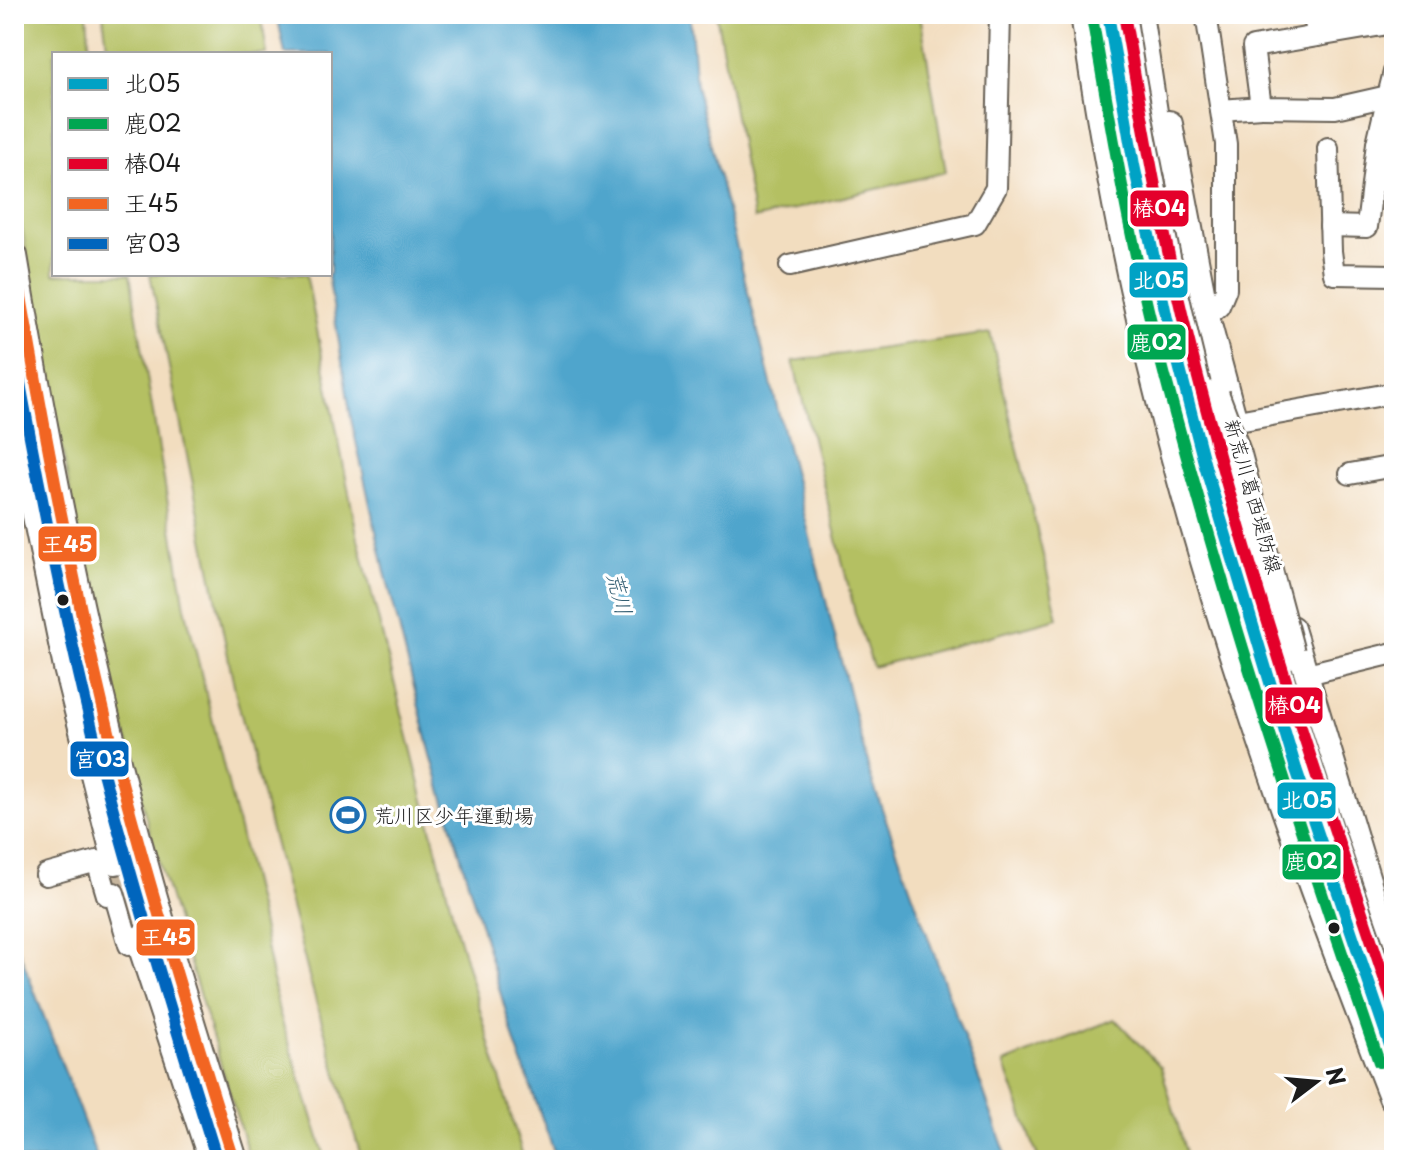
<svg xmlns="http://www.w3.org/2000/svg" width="1408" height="1174" font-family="'Playpen Sans','Klee One',sans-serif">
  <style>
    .green { fill: #b4c062; stroke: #686e3f; stroke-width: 2 }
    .water { fill: #50a5cc; stroke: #366074; stroke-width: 2 }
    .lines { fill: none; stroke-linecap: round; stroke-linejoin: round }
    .major-tunnel { stroke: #c7b69e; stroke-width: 26; stroke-dasharray: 26 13; stroke-linecap: butt }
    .minor-casing { stroke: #676055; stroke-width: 24 }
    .major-casing { stroke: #676055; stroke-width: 30 }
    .highway-casing { stroke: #676055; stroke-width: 34 }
    .minor { stroke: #fff; stroke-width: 20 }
    .major { stroke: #fff; stroke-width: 26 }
    .highway { stroke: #fff; stroke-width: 30 }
    .highway-bridge-casing { stroke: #676055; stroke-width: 34; stroke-linecap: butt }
    .highway-bridge { stroke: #fff; stroke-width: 30 }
    .bus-1-casing { stroke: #fff; stroke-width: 18 }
    .bus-2-casing { stroke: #fff; stroke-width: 18 }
    .bus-3-casing { stroke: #fff; stroke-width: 18 }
    .bus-4-casing { stroke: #fff; stroke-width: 18 }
    .bus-5-casing { stroke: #fff; stroke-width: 18 }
    .bus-1 { stroke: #01a2c5; stroke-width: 12 }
    .bus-2 { stroke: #00a651; stroke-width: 12 }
    .bus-3 { stroke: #e4002b; stroke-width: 12 }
    .bus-4 { stroke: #f26522; stroke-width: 12 }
    .bus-5 { stroke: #0065bd; stroke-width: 12 }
    .bus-dot { fill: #1c1c1c; stroke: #fff; stroke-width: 3 }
    .labels { text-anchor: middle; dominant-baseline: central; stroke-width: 6; stroke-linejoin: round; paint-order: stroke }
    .street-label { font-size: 20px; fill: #1c1c1c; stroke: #fff }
    .poi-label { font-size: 20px; fill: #1c1c1c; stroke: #fff; text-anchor: start }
    .water-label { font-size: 22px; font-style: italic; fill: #366074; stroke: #fff }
    .line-badge { stroke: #fff; stroke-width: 3 }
    .badge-label { font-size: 22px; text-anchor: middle; font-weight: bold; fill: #fff }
  </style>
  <rect width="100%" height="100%" fill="#fff"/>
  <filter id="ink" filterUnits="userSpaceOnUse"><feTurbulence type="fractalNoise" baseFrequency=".0125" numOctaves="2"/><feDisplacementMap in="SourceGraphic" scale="16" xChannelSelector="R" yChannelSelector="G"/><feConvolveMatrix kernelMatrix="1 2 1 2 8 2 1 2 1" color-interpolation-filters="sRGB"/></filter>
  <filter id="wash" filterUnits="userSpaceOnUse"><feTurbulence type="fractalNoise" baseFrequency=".006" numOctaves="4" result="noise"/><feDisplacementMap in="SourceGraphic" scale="32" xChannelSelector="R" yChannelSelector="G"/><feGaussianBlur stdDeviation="1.8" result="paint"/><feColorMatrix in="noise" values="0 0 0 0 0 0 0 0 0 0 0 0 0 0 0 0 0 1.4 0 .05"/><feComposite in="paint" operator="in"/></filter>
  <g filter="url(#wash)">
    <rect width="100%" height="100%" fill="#f2ddbf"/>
    <!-- green -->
    <g class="green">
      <path d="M14,14h73l3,40h-36v220h76l55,333 75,309 19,96 47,148h-76l-102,-334 -68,-279 -61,-335 -5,-34z"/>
      <path d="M103,14h158l6,40h-159z"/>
      <path d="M716,14h204l26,158 -192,47z"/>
      <path d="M150,274h156l52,265 100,396 66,225h-162l-51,-176 -75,-289z"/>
      <path d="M990,333l68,285 -185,49 -18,-54 -62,-252z"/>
      <path d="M1115,1019l46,48 27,93h-149l-35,-97z"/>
    </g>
    <!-- water -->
    <g class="water">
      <path d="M277,14h413l6,72 174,689 138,385h-451l-42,-117 -84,-288 -46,-183 -34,-153 -23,-145h2v-220h-45z"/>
      <path d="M14,937l84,223h-84z"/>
    </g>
  </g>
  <g filter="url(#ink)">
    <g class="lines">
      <!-- major-tunnel -->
      <path class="major-tunnel" d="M116,861l23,78"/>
      <defs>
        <g id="minor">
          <path d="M1206,14l20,130v145l-7,17 -13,11"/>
          <path d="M1314,14l3,22"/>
          <path d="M1394,23l-141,24 8,60 74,1 53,-12 6,-24"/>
          <path d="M1221,110l40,-3"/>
          <path d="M1328,148l3,103 3,23 60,1"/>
          <path d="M1330,226l37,1 10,-84 11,-47"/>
          <path d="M790,266l185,-42 21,-36 4,-174"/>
          <path d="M1221,424l173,-31"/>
          <path d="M1350,474l44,-8"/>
          <path d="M1303,675l91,-22"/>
          <path d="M46,875l51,-14 10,34 7,-2 15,52"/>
        </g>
        <g id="major">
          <path d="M1169,124l37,193 27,101"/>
          <path d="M14,256c25,149 53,298 88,445 37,155 84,307 132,459"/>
          <path d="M1165,369l10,30 21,31"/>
          <path d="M14,408l53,260 49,193"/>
          <path d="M1291,629l103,340"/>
          <path d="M139,939l73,221"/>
        </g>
        <g id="highway">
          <path d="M1086,14c19,130 43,259 76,387 59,234 144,470 232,695"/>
          <path d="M1137,14l22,144"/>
        </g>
      </defs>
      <!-- minor casing -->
      <use href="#minor" class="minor-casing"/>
      <!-- major casing -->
      <use href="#major" class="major-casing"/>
      <!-- highway casing -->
      <use href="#highway" class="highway-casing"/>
      <!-- minor -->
      <use href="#minor" class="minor"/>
      <!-- major -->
      <use href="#major" class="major"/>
      <!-- highway -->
      <use href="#highway" class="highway"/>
      <defs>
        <g id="highway-bridge">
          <path d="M1120,14c51,346 157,680 274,1008"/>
          <path d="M1214,396l22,59 53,198"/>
        </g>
      </defs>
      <!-- highway-bridge casing -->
      <use href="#highway-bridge" class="highway-bridge-casing"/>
      <!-- highway-bridge -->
      <use href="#highway-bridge" class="highway-bridge"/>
      <defs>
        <path id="bus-1" d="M1108,14l26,151 33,154 38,147 91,303 98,288"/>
        <path id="bus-2" d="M1092,17c18,103 35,207 60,309 63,250 144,493 227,736"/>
        <path id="bus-3" d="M1124,14c18,102 35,203 59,304 57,233 134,462 211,689"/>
        <path id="bus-4" d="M14,256c29,169 60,338 102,504 35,134 76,267 118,400"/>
        <path id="bus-5" d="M14,350c25,139 52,278 87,415 35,133 75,264 116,395"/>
      </defs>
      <!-- bus-1 casing -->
      <use href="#bus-1" class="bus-1-casing"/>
      <!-- bus-2 casing -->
      <use href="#bus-2" class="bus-2-casing"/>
      <!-- bus-3 casing -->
      <use href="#bus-3" class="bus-3-casing"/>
      <!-- bus-4 casing -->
      <use href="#bus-4" class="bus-4-casing"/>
      <!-- bus-5 casing -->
      <use href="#bus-5" class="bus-5-casing"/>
      <!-- bus-1 -->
      <use href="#bus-1" class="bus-1"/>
      <!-- bus-2 -->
      <use href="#bus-2" class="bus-2"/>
      <!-- bus-3 -->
      <use href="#bus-3" class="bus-3"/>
      <!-- bus-4 -->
      <use href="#bus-4" class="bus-4"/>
      <!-- bus-5 -->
      <use href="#bus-5" class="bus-5"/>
    </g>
  </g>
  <!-- icons -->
  <defs>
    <symbol id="stadium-ring" viewBox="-11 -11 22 22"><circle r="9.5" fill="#fff" stroke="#1f6fb2" stroke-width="1.5"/><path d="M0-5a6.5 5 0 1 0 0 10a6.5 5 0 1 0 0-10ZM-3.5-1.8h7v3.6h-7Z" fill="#1f6fb2"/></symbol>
  </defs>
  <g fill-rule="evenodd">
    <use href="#stadium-ring" x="328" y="795" width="40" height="40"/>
  </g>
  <!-- markers -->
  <g class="bus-dot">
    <circle cx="63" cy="600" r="7"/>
    <circle cx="1334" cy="928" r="7"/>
  </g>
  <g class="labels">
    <!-- street labels -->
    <g class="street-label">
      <text transform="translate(1254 496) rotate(74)">新荒川葛西堤防線</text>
    </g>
    <!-- poi labels -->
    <g class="poi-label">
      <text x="374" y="815">荒川区少年運動場</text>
    </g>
    <!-- water labels -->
    <g class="water-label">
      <text transform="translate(621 593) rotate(76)">荒川</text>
    </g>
  </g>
  <g class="line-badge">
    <rect x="1129" y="189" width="61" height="39" rx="8" fill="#e4002b"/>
    <rect x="1128" y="261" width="61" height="38" rx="8" fill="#01a2c5"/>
    <rect x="1126" y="323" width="61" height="38" rx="8" fill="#00a651"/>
    <rect x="37" y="525" width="61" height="38" rx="8" fill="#f26522"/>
    <rect x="1264" y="686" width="60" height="39" rx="8" fill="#e4002b"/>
    <rect x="69" y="740" width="61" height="38" rx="8" fill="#0065bd"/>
    <rect x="1276" y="781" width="61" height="39" rx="8" fill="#01a2c5"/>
    <rect x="1281" y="843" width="61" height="38" rx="8" fill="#00a651"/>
    <rect x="135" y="918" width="61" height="39" rx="8" fill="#f26522"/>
  </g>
  <g class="badge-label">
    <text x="1159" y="216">椿04</text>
    <text x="1159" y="288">北05</text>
    <text x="1156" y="350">鹿02</text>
    <text x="67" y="552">王45</text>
    <text x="1294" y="713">椿04</text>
    <text x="100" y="767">宮03</text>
    <text x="1307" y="808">北05</text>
    <text x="1311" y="869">鹿02</text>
    <text x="166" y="945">王45</text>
  </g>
  <!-- margin -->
  <rect width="1408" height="1174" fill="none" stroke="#fff" stroke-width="48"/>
  <!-- legend -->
  <rect x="52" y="52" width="280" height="224" fill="#ffffff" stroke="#a4a4a4" stroke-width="2"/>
  <rect x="68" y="78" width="40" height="12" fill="#01a2c5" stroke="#a4a4a4" stroke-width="2"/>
  <text x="124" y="92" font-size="24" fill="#1c1c1c">北05</text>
  <rect x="68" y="118" width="40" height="12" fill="#00a651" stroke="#a4a4a4" stroke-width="2"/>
  <text x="124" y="132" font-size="24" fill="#1c1c1c">鹿02</text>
  <rect x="68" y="158" width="40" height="12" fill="#e4002b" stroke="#a4a4a4" stroke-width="2"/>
  <text x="124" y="172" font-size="24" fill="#1c1c1c">椿04</text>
  <rect x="68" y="198" width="40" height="12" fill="#f26522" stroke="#a4a4a4" stroke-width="2"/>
  <text x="124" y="212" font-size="24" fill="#1c1c1c">王45</text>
  <rect x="68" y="238" width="40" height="12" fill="#0065bd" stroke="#a4a4a4" stroke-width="2"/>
  <text x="124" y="252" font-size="24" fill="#1c1c1c">宮03</text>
  <!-- north arrow -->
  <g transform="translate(1316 1082) rotate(74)" stroke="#ffffff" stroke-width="6" paint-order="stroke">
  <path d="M0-6L14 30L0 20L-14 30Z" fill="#1c1c1c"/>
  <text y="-12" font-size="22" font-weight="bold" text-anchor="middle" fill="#1c1c1c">N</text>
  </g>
</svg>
